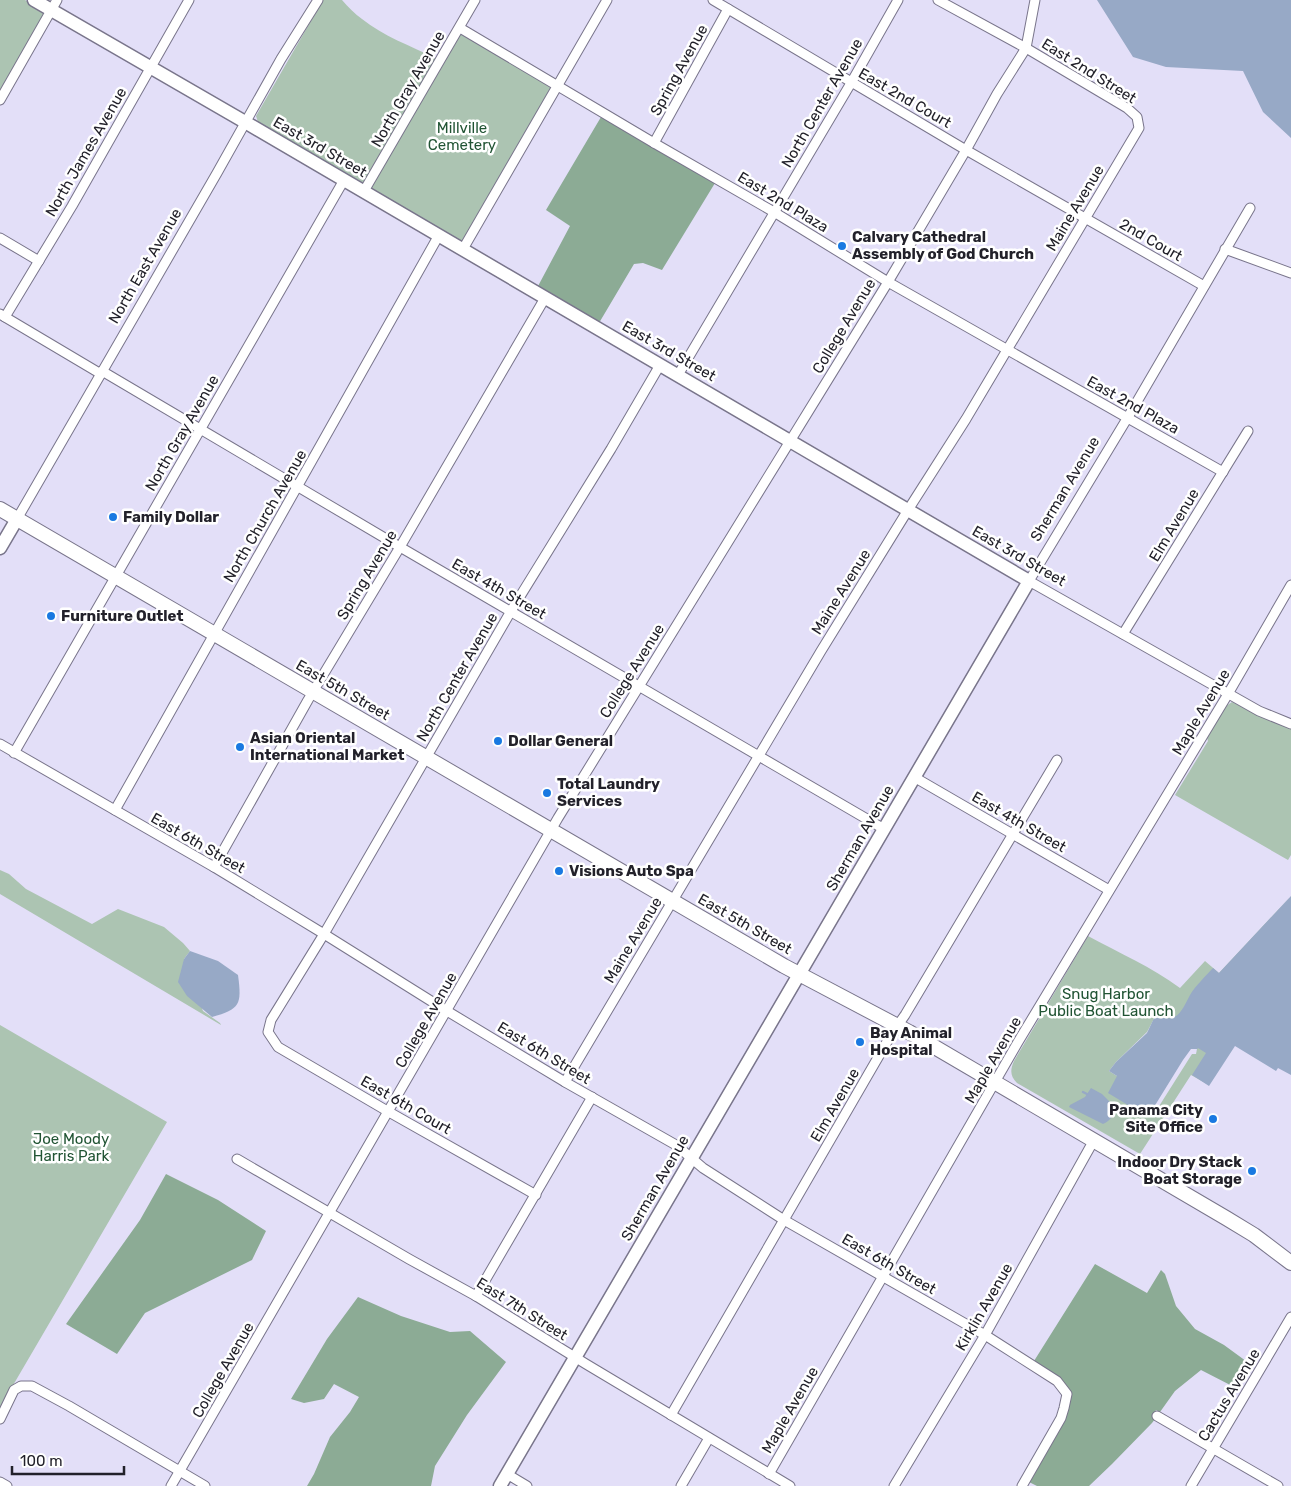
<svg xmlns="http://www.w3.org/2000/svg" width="1291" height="1486" font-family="Rubik,sans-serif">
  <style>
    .green { fill: #acc4b2 }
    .forest { fill: #8cab95 }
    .water { fill: #97a9c6 }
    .pier { fill: #e3dff8 }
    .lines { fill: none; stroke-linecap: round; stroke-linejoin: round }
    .stream { stroke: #97a9c6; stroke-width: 2.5 }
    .street-casing { stroke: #79758b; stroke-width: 11 }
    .secondary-casing { stroke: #79758b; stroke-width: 15 }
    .primary-casing { stroke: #79758b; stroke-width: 16 }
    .street { stroke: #fff; stroke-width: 9 }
    .secondary { stroke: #fff; stroke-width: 12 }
    .primary { stroke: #fff; stroke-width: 14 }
    .poi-dot { fill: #1979e1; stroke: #fff; stroke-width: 2 }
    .labels { text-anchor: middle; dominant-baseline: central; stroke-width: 5; stroke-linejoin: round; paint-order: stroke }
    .street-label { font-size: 15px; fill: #22212a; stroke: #fff }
    .park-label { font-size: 15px; fill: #215434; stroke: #fff }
    .poi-label { font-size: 15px; font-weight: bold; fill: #22212a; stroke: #fff; text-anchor: start }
  </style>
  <rect width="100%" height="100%" fill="#e3dff8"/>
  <!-- green -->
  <g class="green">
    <path d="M0,0h25l21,12 -46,81z"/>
    <path d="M323,0h19c6,7 13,14 20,19 21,17 49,27 73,39l1,1 -73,125 -105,-62 -2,-6z"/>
    <path d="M463,34l89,52v2l-89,153h-2l-90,-53 86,-151 3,-2z"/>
    <path d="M1232,702l59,27v126l-3,5 -113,-65 33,-54 -1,-3 19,-32z"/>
    <path d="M0,870l9,4 17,15 66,35 26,-15 46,18 19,16 7,8 -6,8 19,52 17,12 1,2 -221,-131z"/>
    <path d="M1291,896l-116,131 -19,-12 -9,17 -31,30 -7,9 8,5 65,-12 26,-28 -1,48 -16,-9 -51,79 -123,-71c-7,-7 -7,-13 -3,-22l74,-125c31,17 64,31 92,52l25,-27 14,12z"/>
    <path d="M0,1025l167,97 -155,265 -12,24z"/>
  </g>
  <!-- forest -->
  <g class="forest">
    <path d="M601,117l114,66 -53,87 -19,-7 -9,1 -35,59 -62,-35 33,-62 -24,-16z"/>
    <path d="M166,1174l52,26 48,31 -14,29 -107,53 -28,41 -51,-30 74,-104z"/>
    <path d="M1095,1264l52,29 14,-23 4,4 11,32 19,23 29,16 26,19 -12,25 -37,-19 -26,21 -15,21 -4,-2 -4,7 3,2 -3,4 -40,41 -23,22h-52l-8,-4 43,-89 -12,-15 -26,-17z"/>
    <path d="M358,1297l43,19 49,16 20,-1 36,31 -39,53 -32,51 -4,20h-124l7,-12 16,-37 20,-25 9,-15 -25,-13 -10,15 -20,4 -13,-4 36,-60z"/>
  </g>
  <!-- water -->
  <g class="water">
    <path d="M1097,0h194v138l-28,-26 -20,-41 -77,-4 -33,-10z"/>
    <path d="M1291,896v179l-13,-7 -2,3 -41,-25 -26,40 -17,-11 14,-22 -8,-5 -2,3 -5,1 -41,63 -4,1 -38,-23 9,-17 -8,-5 7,-9 31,-29 9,-19c21,12 26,-4 34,-19 6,-10 15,-18 23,-27l6,5z"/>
    <path d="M190,951l28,10 20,14c4,30 2,34 -26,42l-25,-21 -9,-14 6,-23z"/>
    <path d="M1091,1088l11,6 13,13c-1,8 -5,14 -12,17l-34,-17 1,-2 15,-8z"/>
  </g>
  <!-- pier -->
  <path class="pier" d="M1191,1049h6l-1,5h-4l-36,57 -4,4 -5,1 7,-9 29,-47z"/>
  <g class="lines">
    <!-- stream -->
    <path class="stream" d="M1083,1092l4,2"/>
    <defs>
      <g id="street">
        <path d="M713,0l253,150 238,136"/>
        <path d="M460,28l194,115 120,69 114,70 335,190"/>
        <path d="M0,100l57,-100"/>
        <path d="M654,143l74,-134"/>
        <path d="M364,191l111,-191"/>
        <path d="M1250,208l-122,209 -99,164 230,130 32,13"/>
        <path d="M0,238l39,23"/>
        <path d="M463,249l144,-249"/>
        <path d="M1225,249l66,24"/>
        <path d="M0,314l101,60"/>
        <path d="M5,317l67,-111 117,-206"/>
        <path d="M102,371l298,176 484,282"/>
        <path d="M678,375l173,-292 47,-83"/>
        <path d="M17,519l200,-346 64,-114 37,-59"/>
        <path d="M1123,634l125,-203"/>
        <path d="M0,744l214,123 110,67 123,77 118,71 111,63 27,23 81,52 201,115 72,46 10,13 -3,14 -3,10 -39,68"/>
        <path d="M14,753l330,-573"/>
        <path d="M914,777l195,113"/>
        <path d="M115,810l324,-575"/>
        <path d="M214,867l94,-167 92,-153 145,-249"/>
        <path d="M565,1082l256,-431 87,-141 58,-91 173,-291 -2,-11 -10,-9 -101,-60 -88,-48"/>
        <path d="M237,1159l172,100 67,37 110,68 204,122"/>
        <path d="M536,1195l-147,-83 -111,-65 -10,-15 3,-12 53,-86 187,-323 100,-162 49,-84"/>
        <path d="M476,1296l116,-199"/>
        <path d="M671,1415l220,-380 14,-20 152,-255"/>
        <path d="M1157,1416l121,70"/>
        <path d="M0,1419l14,-29 7,-4h11l37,20 136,80"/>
        <path d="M507,1474l20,12"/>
        <path d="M769,1474l249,-432 210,-348 63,-109"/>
        <path d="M0,1482l7,4"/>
        <path d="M171,1486l387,-668 330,-536 78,-132 31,-56 29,-46 9,-48"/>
        <path d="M681,1486l28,-48"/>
        <path d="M894,1486l91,-151 109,-195"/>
        <path d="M1191,1486l100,-169"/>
      </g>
      <g id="secondary">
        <path d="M34,0l211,122 784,459 -529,905"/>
        <path d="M0,548l17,-29"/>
      </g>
      <path id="primary" d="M0,509l784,457 125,66 317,186 28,17 37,28"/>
    </defs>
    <!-- street casing -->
    <use href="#street" class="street-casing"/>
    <!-- secondary casing -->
    <use href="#secondary" class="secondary-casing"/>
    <!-- primary casing -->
    <use href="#primary" class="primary-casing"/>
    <!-- street -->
    <use href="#street" class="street"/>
    <!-- secondary -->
    <use href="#secondary" class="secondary"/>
    <!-- primary -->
    <use href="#primary" class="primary"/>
  </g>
  <!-- markers -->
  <g class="poi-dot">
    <circle cx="842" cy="246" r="5"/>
    <circle cx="113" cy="517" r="5"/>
    <circle cx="51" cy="616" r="5"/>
    <circle cx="498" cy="741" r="5"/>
    <circle cx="240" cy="747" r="5"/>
    <circle cx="547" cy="793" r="5"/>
    <circle cx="559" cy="871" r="5"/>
    <circle cx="860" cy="1042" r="5"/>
    <circle cx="1213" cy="1119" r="5"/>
    <circle cx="1252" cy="1171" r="5"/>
  </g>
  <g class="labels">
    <!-- street labels -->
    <g class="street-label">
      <text transform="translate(679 70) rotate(-61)">Spring Avenue</text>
      <text transform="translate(1089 71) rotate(32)">East 2nd Street</text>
      <text transform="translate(408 89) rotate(-60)">North Gray Avenue</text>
      <text transform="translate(905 98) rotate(30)">East 2nd Court</text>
      <text transform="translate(822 103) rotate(-60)">North Center Avenue</text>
      <text transform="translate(320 147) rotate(30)">East 3rd Street</text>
      <text transform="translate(86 152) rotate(-60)">North James Avenue</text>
      <text transform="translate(783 202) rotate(31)">East 2nd Plaza</text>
      <text transform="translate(1075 208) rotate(-59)">Maine Avenue</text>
      <text transform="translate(1151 240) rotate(30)">2nd Court</text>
      <text transform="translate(145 266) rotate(-60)">North East Avenue</text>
      <text transform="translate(844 326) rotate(-59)">College Avenue</text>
      <text transform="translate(669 351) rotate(30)">East 3rd Street</text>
      <text transform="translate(1133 405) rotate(29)">East 2nd Plaza</text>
      <text transform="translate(182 433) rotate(-60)">North Gray Avenue</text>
      <text transform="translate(1065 489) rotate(-59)">Sherman Avenue</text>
      <text transform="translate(265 516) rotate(-60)">North Church Avenue</text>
      <text transform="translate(1174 525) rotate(-59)">Elm Avenue</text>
      <text transform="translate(1019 556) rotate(30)">East 3rd Street</text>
      <text transform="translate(367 575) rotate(-59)">Spring Avenue</text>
      <text transform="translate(499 589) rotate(30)">East 4th Street</text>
      <text transform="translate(841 592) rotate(-58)">Maine Avenue</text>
      <text transform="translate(632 671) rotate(-58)">College Avenue</text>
      <text transform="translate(457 677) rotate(-60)">North Center Avenue</text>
      <text transform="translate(343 690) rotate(30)">East 5th Street</text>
      <text transform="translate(1201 712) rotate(-59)">Maple Avenue</text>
      <text transform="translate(1019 822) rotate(30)">East 4th Street</text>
      <text transform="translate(860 838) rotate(-60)">Sherman Avenue</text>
      <text transform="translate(198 843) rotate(30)">East 6th Street</text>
      <text transform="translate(745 924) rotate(30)">East 5th Street</text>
      <text transform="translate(633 940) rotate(-59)">Maine Avenue</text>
      <text transform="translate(426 1020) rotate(-60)">College Avenue</text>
      <text transform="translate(544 1053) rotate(31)">East 6th Street</text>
      <text transform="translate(993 1060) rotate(-60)">Maple Avenue</text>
      <text transform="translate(406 1105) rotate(30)">East 6th Court</text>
      <text transform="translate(835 1105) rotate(-60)">Elm Avenue</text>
      <text transform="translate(655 1188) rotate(-60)">Sherman Avenue</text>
      <text transform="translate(889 1264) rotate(30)">East 6th Street</text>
      <text transform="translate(984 1307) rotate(-60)">Kirklin Avenue</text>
      <text transform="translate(522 1309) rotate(32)">East 7th Street</text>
      <text transform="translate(223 1370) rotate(-60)">College Avenue</text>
      <text transform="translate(1229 1395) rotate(-59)">Cactus Avenue</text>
      <text transform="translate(790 1410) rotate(-60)">Maple Avenue</text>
    </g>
    <!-- park labels -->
    <g class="park-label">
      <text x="462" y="128">Millville<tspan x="462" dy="17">Cemetery</tspan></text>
      <text x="1106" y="994">Snug Harbor<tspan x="1106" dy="17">Public Boat Launch</tspan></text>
      <text x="71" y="1139">Joe Moody<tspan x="71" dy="17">Harris Park</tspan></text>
    </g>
    <!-- poi labels -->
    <g class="poi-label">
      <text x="852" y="237">Calvary Cathedral<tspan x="852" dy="17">Assembly of God Church</tspan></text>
      <text x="123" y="517">Family Dollar</text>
      <text x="61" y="616">Furniture Outlet</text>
      <text x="250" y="738">Asian Oriental<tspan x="250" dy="17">International Market</tspan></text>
      <text x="508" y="741">Dollar General</text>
      <text x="557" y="784">Total Laundry<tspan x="557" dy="17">Services</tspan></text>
      <text x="569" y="871">Visions Auto Spa</text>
      <text x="870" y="1033">Bay Animal<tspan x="870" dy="17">Hospital</tspan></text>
      <text x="1203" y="1110" text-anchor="end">Panama City<tspan x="1203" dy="17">Site Office</tspan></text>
      <text x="1242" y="1162" text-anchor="end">Indoor Dry Stack<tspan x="1242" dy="17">Boat Storage</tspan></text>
    </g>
  </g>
  <!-- scale -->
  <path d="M12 1466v8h112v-8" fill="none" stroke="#22212a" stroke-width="2.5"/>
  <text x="20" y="1466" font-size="15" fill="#22212a" stroke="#ffffff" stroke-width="4" paint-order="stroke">100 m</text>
</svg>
